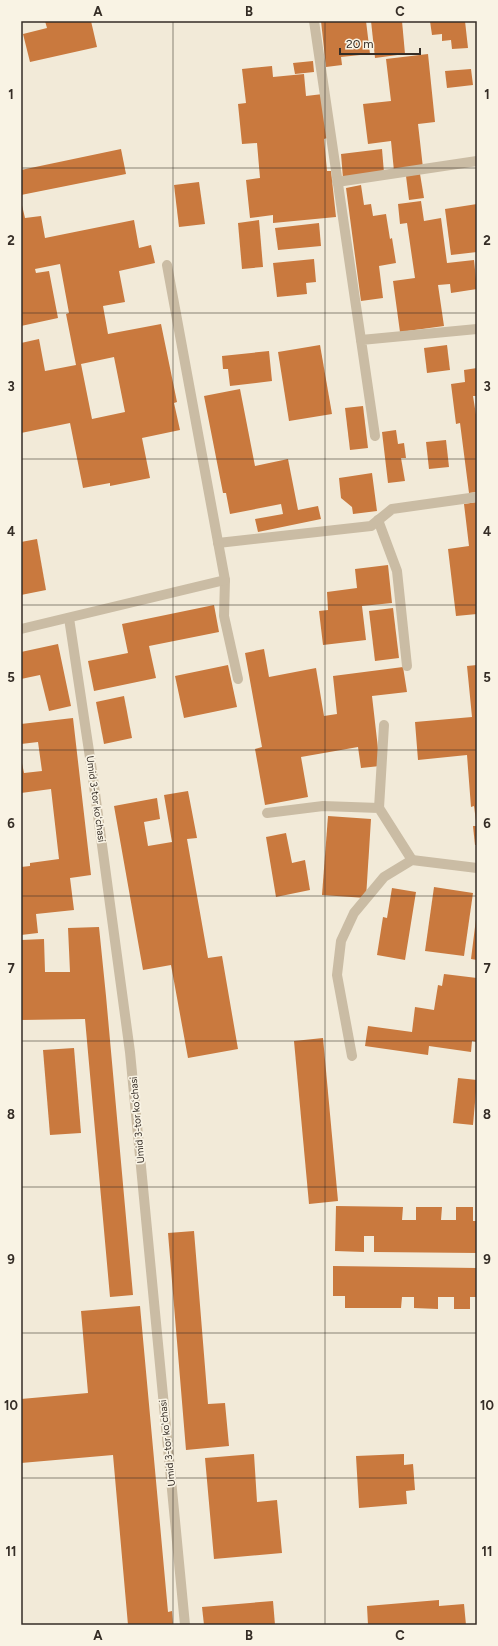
<svg xmlns="http://www.w3.org/2000/svg" width="498" height="1646" font-family="Figtree,sans-serif">
  <style>
    .building { fill: #c9793e; fill-rule: evenodd }
    .lines { fill: none; stroke-linecap: round; stroke-linejoin: round }
    .lane { stroke: #cabca4; stroke-width: 10 }
    .street { stroke: #cabca4; stroke-width: 10 }
    .grid { fill: none; stroke: #352d26; stroke-width: 1; stroke-opacity: 0.55 }
    .labels { text-anchor: middle; dominant-baseline: central; stroke-width: 3.5; stroke-linejoin: round; paint-order: stroke }
    .street-label { font-size: 10px; fill: #352d26; stroke: #f9f3e4 }
    .neatline { fill: none; stroke: #352d26; stroke-width: 1.5 }
    .grid-label { font-size: 13px; text-anchor: middle; font-weight: bold; fill: #352d26 }
  </style>
  <rect width="100%" height="100%" fill="#f2ead8"/>
  <!-- building -->
  <g class="building">
    <path d="M45,21h46l6,26 -67,15 -7,-28 24,-6z"/>
    <path d="M321,21h45l4,33 -29,3 1,8 -16,2z"/>
    <path d="M371,21h31l3,33 -30,4z"/>
    <path d="M430,21h35l3,27 -16,1 -1,-9 -9,1v-7l-10,1z"/>
    <path d="M428,54l7,68 -17,2 5,44 -29,3 -3,-30 -23,3 -5,-40 28,-3 -5,-42z"/>
    <path d="M313,61l1,11 -19,2 -2,-11z"/>
    <path d="M272,66l1,11 31,-3 2,22 17,-2 4,44 -3,1 3,32h4l5,46 -63,6v-8l-23,3 -4,-38 14,-2 -3,-35 -15,1 -4,-40 8,-1 -4,-34z"/>
    <path d="M471,69l2,16 -26,3 -2,-17z"/>
    <path d="M121,149l5,25 -105,21v-25z"/>
    <path d="M382,149l2,24 -41,5 -2,-24z"/>
    <path d="M420,174l4,24 -15,2 -3,-24z"/>
    <path d="M199,182l6,42 -26,3 -5,-42z"/>
    <path d="M361,185l3,20 7,-1 2,12 13,-2 4,25 2,-1 4,25 -17,3 4,32 -22,3 -15,-113z"/>
    <path d="M21,201l4,17 16,-2 4,22 89,-18 5,28 12,-3 4,18 -36,8 6,31 -22,4 5,28 53,-10 16,78 -3,1 6,27 -38,8 8,40 -40,8v-3l-27,5 -13,-65 -49,10v-90l18,-4 6,32 31,-6 -10,-51 3,-1 -9,-49 -25,5 1,4 13,-2 9,47 -37,8zM114,357l11,55 -33,7 -11,-55z"/>
    <path d="M421,201l3,20 17,-3 6,45 27,-3 3,29 -26,4 -1,-9 -12,1 6,41 -44,6 -7,-51 22,-3 -8,-55 -7,1 -2,-20z"/>
    <path d="M477,204v48l-26,3 -6,-46z"/>
    <path d="M259,220l4,47 -21,2 -4,-46z"/>
    <path d="M319,223l2,23 -43,4 -3,-22z"/>
    <path d="M314,259l2,23 -10,1 1,11 -30,3 -4,-34z"/>
    <path d="M320,345l12,69 -43,7 -11,-69z"/>
    <path d="M447,345l3,25 -23,3 -3,-25z"/>
    <path d="M269,351l3,30 -42,5 -2,-17h-5l-1,-13z"/>
    <path d="M477,368v28h-4l4,25v71l-8,1 -9,-70 -4,1 -5,-40 14,-2 -1,-12z"/>
    <path d="M240,389l15,77 33,-7 10,51 20,-4 3,13 -63,13 -3,-13 28,-5 -2,-10 -51,10 -4,-21h-3l-19,-97z"/>
    <path d="M363,406l5,42 -18,2 -5,-42z"/>
    <path d="M396,430l2,14 6,-1 2,15h-5l4,23 -17,2 -6,-51z"/>
    <path d="M446,440l3,27 -20,2 -3,-27z"/>
    <path d="M372,473l5,38 -24,3 -1,-7 -11,-9 -2,-20z"/>
    <path d="M477,502v112l-21,2 -8,-67 21,-3 -5,-42z"/>
    <path d="M37,539l9,51 -25,5v-53z"/>
    <path d="M388,565l4,38 -30,3 4,34 -43,5 -4,-34 9,-1 -1,-18 30,-4 -2,-19z"/>
    <path d="M214,605l5,27 -70,14 7,32 -62,13 -6,-30 40,-8 -6,-29z"/>
    <path d="M393,608l6,50 -24,3 -6,-50z"/>
    <path d="M58,644l13,62 -22,5 -9,-36 -19,4v-27z"/>
    <path d="M264,649l5,28 47,-9 8,48 13,-2 -4,-38 70,-9 4,25 -35,4 8,70 -19,2 -3,-21 -57,10 7,40 -43,8 -10,-56 7,-2 -17,-94z"/>
    <path d="M228,665l9,42 -53,11 -9,-42z"/>
    <path d="M477,665v156h-1l-2,-15 -3,1 -4,-52 -49,5 -3,-38 57,-5 -5,-51z"/>
    <path d="M124,696l8,42 -28,6 -8,-42z"/>
    <path d="M73,718l18,157 -21,3 4,32 -38,4 2,19 -17,2v-68l9,-1v-3l29,-4 -8,-70 -30,4v-35l3,15 18,-2 -4,-29 -17,2v-20z"/>
    <path d="M188,791l9,47 -10,1 21,119 14,-2 16,93 -50,9 -17,-93 -28,5 -29,-164 43,-8 3,21 -16,3 4,24 24,-4 -8,-47z"/>
    <path d="M328,816l43,3 -5,79 -44,-3z"/>
    <path d="M473,826h4v19h-2z"/>
    <path d="M286,833l6,30 13,-3 5,30 -34,7 -10,-60z"/>
    <path d="M434,887l39,6 -9,63 -39,-5z"/>
    <path d="M392,888l24,4 -11,68 -28,-5 6,-38 4,1z"/>
    <path d="M476,919h1v41l-6,-1z"/>
    <path d="M99,927l7,69 27,299 -23,2 -25,-278 -64,1v-80l23,-1 1,33h25l-2,-44z"/>
    <path d="M444,974l33,4v64l-5,-1 -1,11 -42,-6 -1,9 -63,-9 3,-20 44,6 3,-25 19,3 4,-25 4,1z"/>
    <path d="M323,1038l15,163 -29,3 -15,-163z"/>
    <path d="M74,1048l7,85 -31,2 -7,-85z"/>
    <path d="M458,1078l19,2 -4,45 -20,-2z"/>
    <path d="M336,1206l67,1 -1,13h14v-13h26l-1,13h15v-13h17v14h4v32l-103,-1v-16h-10v16l-29,-1z"/>
    <path d="M194,1231l14,173 17,-1 4,43 -43,4 -18,-217z"/>
    <path d="M333,1266l144,2v29h-7v12h-16v-12h-16v12l-24,-1v-11h-12l-1,11h-56v-12h-12z"/>
    <path d="M140,1306l28,306 4,-1 1,14h-45l-15,-170 -92,8v-64l67,-6 -7,-82z"/>
    <path d="M254,1454l3,48 20,-2 5,53 -68,6 -9,-101z"/>
    <path d="M404,1454v11l9,-1 2,26 -9,1 1,13 -48,4 -3,-52z"/>
    <path d="M439,1600v6l25,-2 2,21h-98l-1,-19z"/>
    <path d="M273,1601l2,24h-71l-2,-18z"/>
  </g>
  <g class="lines">
    <!-- lane -->
    <g class="lane">
      <path d="M314,21l47,319"/>
      <path d="M337,182l140,-21"/>
      <path d="M375,436l-14,-96 116,-11"/>
      <path d="M378,520l19,51 10,95"/>
      <path d="M218,543l153,-17 21,-17 85,-12"/>
      <path d="M225,580l-1,36 14,63"/>
      <path d="M379,808l5,-83"/>
      <path d="M267,813l56,-7 56,2 33,52"/>
      <path d="M352,1056l-15,-81 4,-34 13,-28 30,-36 28,-17 65,8"/>
    </g>
    <!-- street -->
    <g class="street">
      <path d="M69,618l23,153 38,281 55,573"/>
      <path d="M21,629l204,-49 -58,-315"/>
    </g>
  </g>
  <!-- grid -->
  <path class="grid" d="M173,21v1604M325,21v1604M21,168h456M21,313h456M21,459h456M21,605h456M21,750h456M21,896h456M21,1041h456M21,1187h456M21,1333h456M21,1478h456"/>
  <g class="labels">
    <!-- street labels -->
    <g class="street-label">
      <text transform="translate(96 799) rotate(82)">Umid 3-tor koʻchasi</text>
      <text transform="translate(137 1120) rotate(-95)">Umid 3-tor koʻchasi</text>
      <text transform="translate(167 1443) rotate(-96)">Umid 3-tor koʻchasi</text>
    </g>
  </g>
  <!-- border -->
  <rect width="498" height="1646" fill="none" stroke="#f9f3e4" stroke-width="44"/>
  <!-- scale -->
  <path d="M340 48v6h80v-6" fill="none" stroke="#352d26" stroke-width="2"/>
  <text x="346" y="48" font-size="12" fill="#352d26" stroke="#f9f3e4" stroke-width="3" paint-order="stroke">20 m</text>
  <rect x="22" y="22" width="454" height="1602" class="neatline"/>
  <g class="grid-label">
    <text x="98" y="16">A</text>
    <text x="249" y="16">B</text>
    <text x="400" y="16">C</text>
    <text x="11" y="99">1</text>
    <text x="487" y="99">1</text>
    <text x="11" y="245">2</text>
    <text x="487" y="245">2</text>
    <text x="11" y="391">3</text>
    <text x="487" y="391">3</text>
    <text x="11" y="536">4</text>
    <text x="487" y="536">4</text>
    <text x="11" y="682">5</text>
    <text x="487" y="682">5</text>
    <text x="11" y="828">6</text>
    <text x="487" y="828">6</text>
    <text x="11" y="973">7</text>
    <text x="487" y="973">7</text>
    <text x="11" y="1119">8</text>
    <text x="487" y="1119">8</text>
    <text x="11" y="1264">9</text>
    <text x="487" y="1264">9</text>
    <text x="11" y="1410">10</text>
    <text x="487" y="1410">10</text>
    <text x="11" y="1556">11</text>
    <text x="487" y="1556">11</text>
    <text x="98" y="1640">A</text>
    <text x="249" y="1640">B</text>
    <text x="400" y="1640">C</text>
  </g>
</svg>
